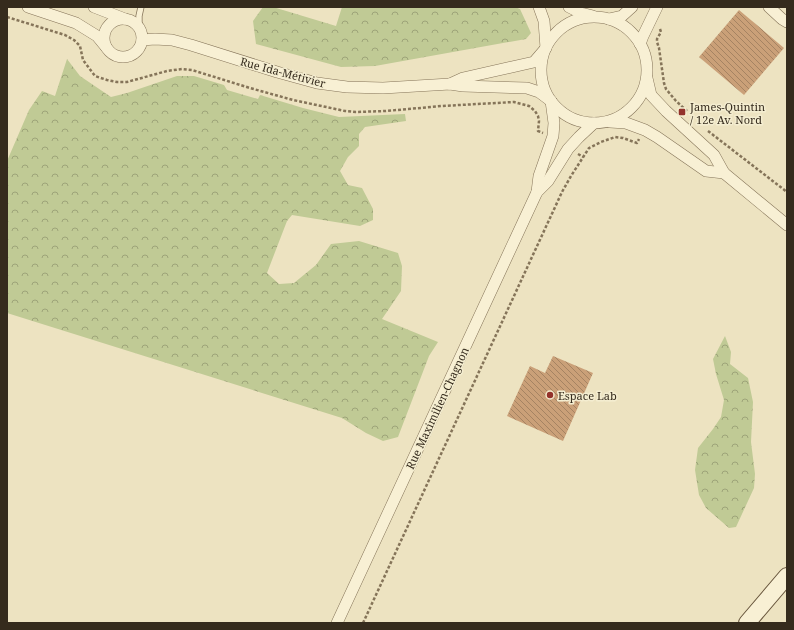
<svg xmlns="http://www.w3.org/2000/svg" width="794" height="630" font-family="'Noto Serif',serif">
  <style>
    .forest { fill: url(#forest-crowns) }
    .building { fill: url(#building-back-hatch) }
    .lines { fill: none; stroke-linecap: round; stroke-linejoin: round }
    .service-casing { stroke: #857459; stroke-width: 7 }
    .minor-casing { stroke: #857459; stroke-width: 12 }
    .secondary-casing { stroke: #67553c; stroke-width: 18 }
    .path { stroke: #857459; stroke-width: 2.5; stroke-dasharray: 3 2; stroke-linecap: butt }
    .service { stroke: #f8f0d4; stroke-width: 5.5 }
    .minor { stroke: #f8f0d4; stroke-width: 11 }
    .secondary { stroke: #f8f0d4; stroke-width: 16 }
    .poi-dot { fill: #93322b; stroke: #f4edd0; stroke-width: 1.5 }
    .labels { text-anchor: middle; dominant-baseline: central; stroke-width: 3; stroke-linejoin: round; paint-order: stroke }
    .street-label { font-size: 11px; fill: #352b1d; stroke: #f4edd0 }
    .poi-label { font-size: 11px; fill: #352b1d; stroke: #f4edd0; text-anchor: start }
  </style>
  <defs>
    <pattern id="forest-crowns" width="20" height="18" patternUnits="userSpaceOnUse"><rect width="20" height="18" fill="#c0ca95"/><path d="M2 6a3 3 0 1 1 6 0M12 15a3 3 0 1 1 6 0" fill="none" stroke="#9da479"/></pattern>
    <pattern id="building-back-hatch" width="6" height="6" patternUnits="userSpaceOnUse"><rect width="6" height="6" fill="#caa078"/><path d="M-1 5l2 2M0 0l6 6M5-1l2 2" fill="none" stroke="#a58362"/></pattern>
  </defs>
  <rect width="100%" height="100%" fill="#ede3c1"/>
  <!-- forest -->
  <g class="forest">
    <path d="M263,7h10l63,19 6,-19h173l5,2 11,24 -5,6 -151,27 -34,1 -85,-23 -3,-23z"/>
    <path d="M67,59l13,17 31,21 16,-4 50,-17h17l30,9 3,5 31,9 2,-4 43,13 36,9 66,-3 1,7 -41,6 -6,7v12l-11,11 -8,14 8,14 14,3 11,21v11l-13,6 -68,-11 -5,6 -20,52 12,11 15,-1 22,-18 15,-21 28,-3 39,12 4,13 -1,25 -19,28 56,23 -9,14 -31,81 -15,4 -17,-8 -24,-15 -335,-105v-152l22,-51 13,-19 13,5z"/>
    <path d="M725,336l6,16 -1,12 18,14 5,24 -2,40 4,32 -1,14 -18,39 -7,1 -23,-20 -7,-13 -4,-25 3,-22 15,-19 8,-12 3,-17 -8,-26 -3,-15z"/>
  </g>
  <!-- building -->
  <g class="building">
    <path d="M739,10l45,38 -40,47 -45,-38z"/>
    <path d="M553,356l40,17 -30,68 -56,-25 23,-50 15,7z"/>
  </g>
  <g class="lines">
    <defs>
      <path id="service" d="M139,28v-12l2,-9"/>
      <g id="minor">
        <path d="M28,7l48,16 21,13 9,11"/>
        <path d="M94,7l31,12"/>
        <path d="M569,7l12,6 12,3"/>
        <path d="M769,7l13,12 5,3"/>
        <circle cx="594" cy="70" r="53"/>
        <path d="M609,19l13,-3 10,-9"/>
        <circle cx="123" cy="38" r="19"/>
        <path d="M142,40l13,-1 17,1 19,5 86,27 40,11 30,4 36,1 67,-4 13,2 64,2 12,4 12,9"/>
        <path d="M640,44l3,-8 14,-29"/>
        <path d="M647,78l4,17 15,16 48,44 10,18 63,52"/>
        <path d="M450,84l13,-6 71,-16 12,-14 -2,-27 -5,-14"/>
        <path d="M610,122l16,1 19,7 12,7 49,34 18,2"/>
        <path d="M537,192l2,-16 14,-40 1,-13 -3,-22"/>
        <path d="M337,623l200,-431 11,-11 20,-32 11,-12 15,-14"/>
      </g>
      <path id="secondary" d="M747,623l40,-47"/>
    </defs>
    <!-- service casing -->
    <use href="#service" class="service-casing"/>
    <!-- minor casing -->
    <use href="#minor" class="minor-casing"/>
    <!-- secondary casing -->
    <use href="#secondary" class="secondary-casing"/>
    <!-- path -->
    <g class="path">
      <path d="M7,17l58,18 9,5 6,6 3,14 12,16 12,4 10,2h10l40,-11 15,-2 10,1 58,18 43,12 52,11 11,1 30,-1 56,-5 72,-4 15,4 6,5 3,5 1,5 -1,10 5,2"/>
      <path d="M660,29l1,3 -4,7v3l2,6 5,35 2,6 10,12 11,10"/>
      <path d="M708,131l79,61"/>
      <path d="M578,154l5,3"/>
      <path d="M363,623l199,-431 9,-16 18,-28 12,-6 14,-5 8,1 14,5 2,-4"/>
    </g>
    <!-- service -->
    <use href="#service" class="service"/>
    <!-- minor -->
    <use href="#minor" class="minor"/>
    <!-- secondary -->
    <use href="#secondary" class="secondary"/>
  </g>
  <!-- markers -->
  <g class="poi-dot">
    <rect x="678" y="108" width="8" height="8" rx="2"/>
    <circle cx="550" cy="395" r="4"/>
  </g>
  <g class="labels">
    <!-- street labels -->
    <g class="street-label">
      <text transform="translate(283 72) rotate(15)">Rue Ida-Métivier</text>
      <text transform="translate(437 408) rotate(-65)">Rue Maximilien-Chagnon</text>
    </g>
    <!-- poi labels -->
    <g class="poi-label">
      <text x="690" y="106">James-Quintin<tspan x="690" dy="13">/ 12e Av. Nord</tspan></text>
      <text x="558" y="395">Espace Lab</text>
    </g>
  </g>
  <!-- border -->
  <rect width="794" height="630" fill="none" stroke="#352b1d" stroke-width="16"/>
</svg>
